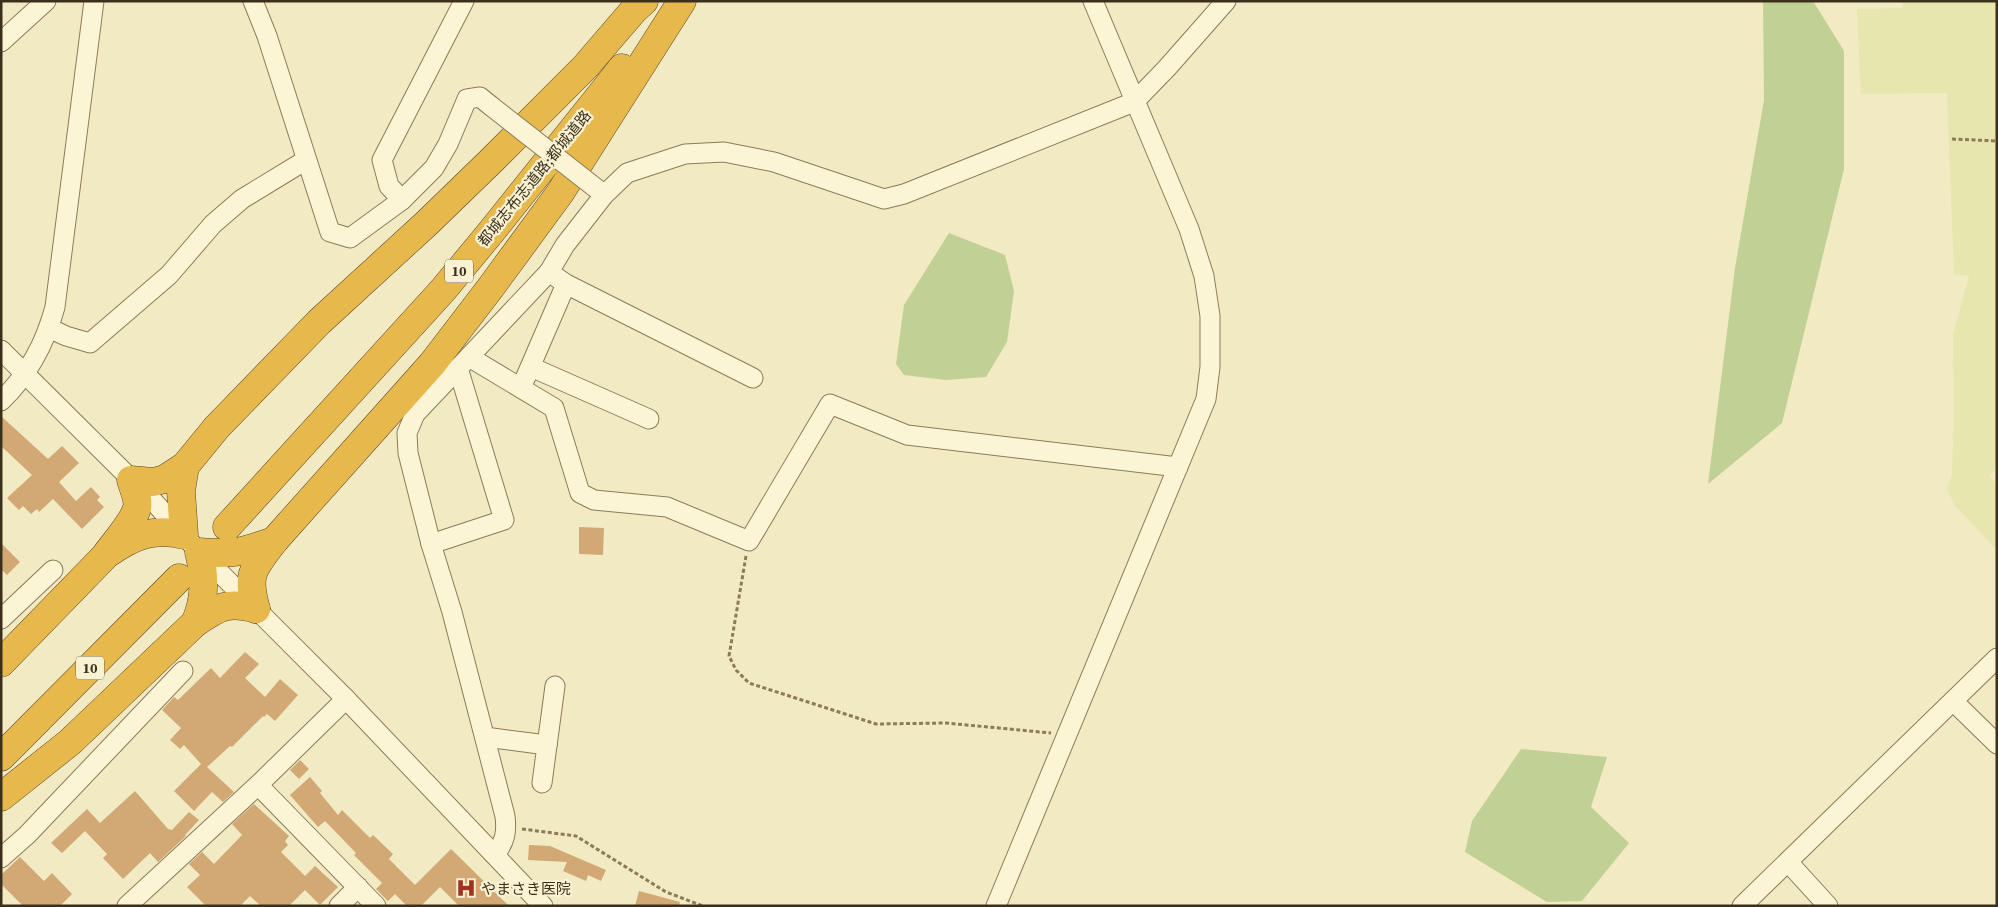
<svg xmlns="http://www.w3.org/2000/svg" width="1998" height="907" font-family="'Source Serif 4','Noto Sans JP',serif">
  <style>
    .farmland { fill: #e8e6af }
    .green { fill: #c1d195 }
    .building { fill: #d2a975 }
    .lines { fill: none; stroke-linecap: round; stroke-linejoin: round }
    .minor-casing { stroke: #8d7b58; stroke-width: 21 }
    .highway-casing { stroke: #5a482c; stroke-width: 29 }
    .path { stroke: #8d7b58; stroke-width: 3; stroke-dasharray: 4 2.5; stroke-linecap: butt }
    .minor { stroke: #fbf5d6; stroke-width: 19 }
    .highway { stroke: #e7b84c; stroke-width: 28 }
    .minor-bridge-casing { stroke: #8d7b58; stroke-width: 21; stroke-linecap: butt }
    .minor-bridge { stroke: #fbf5d6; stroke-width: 19 }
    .labels { text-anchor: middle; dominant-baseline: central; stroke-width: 4.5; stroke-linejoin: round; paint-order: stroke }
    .shield { fill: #f8f2d2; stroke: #746a53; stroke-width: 1 }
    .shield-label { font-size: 14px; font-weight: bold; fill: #3c301d }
    .street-label { font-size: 15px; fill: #3c301d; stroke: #f8f2d2 }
    .poi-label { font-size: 15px; fill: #3c301d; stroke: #f8f2d2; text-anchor: start }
  </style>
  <rect width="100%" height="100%" fill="#f1eac2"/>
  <!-- farmland -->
  <path class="farmland" d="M1902,1h95v467l-8,8 8,8v66l-43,-46 -7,-15 5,-15 2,-59 -1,-81 16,-58 -15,-2 -7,-181 -86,1 -4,-85 46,-1z"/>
  <!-- green -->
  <g class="green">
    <path d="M1763,1h50l31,50v118l-62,254 -74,61 27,-216 29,-168z"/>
    <path d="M949,233l56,22 9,36 -7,51 -21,35 -40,3 -42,-5 -8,-11 8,-59z"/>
    <path d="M1521,749l86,8 -16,50 38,36 -47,58 -35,1 -82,-50 7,-31z"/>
  </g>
  <!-- building -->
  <g class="building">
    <path d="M1,416l47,43 14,-13 17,17 -20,19 17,19 15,-14 9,10 -3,3 7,7 -22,22 -29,-30 -14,13 -2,-3 -6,5 -8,-8 -4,4 -12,-12 25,-23 -31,-29z"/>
    <path d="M579,527l25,1 -1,27 -24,-1z"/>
    <path d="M1,543l19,19 -13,13 -6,-6z"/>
    <path d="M245,652l14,12 -14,14 20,19 15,-18 18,16 -23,26 -8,-7 -3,3 -1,-1 -31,31 -2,-1 -23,21 27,25 -11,10 -11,-10 -18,19 -20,-20 27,-27 -17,-19 -4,4 -10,-9 11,-12 -19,-18 12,-13 4,3 33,-32 9,10z"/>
    <path d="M300,760l9,9 -10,10 -9,-9z"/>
    <path d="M310,777l12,14 -2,2 18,22 4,-5 28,28 3,-3 20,19 -4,5 26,26 36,-36 58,57h-50l-19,-19 -19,19h-14l-12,-12 -7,7 -12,-12 6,-6 -28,-28 2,-2 -31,-32 -7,6 -28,-32z"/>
    <path d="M135,791l33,38 4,1 17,-18 10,8 -14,15 1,1 -28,26 -8,-9 -27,26 -20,-21 4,-4 -22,-23 -23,22 -11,-10 36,-34 13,14z"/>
    <path d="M254,804l35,32 -4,5 3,4 -7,7 24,24 10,-10 23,21 -18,18 -15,-15 -16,16h-28l-11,-10 -10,10h-34l-19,-19 13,-12 -11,-11 13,-12 12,12 28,-29 -10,-11z"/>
    <path d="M529,845l21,1 56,24 -5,11 -13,-6 -2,6 -23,-10 4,-9 -39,-2z"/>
    <path d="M20,857l24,24 8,-8 20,21 -12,12h-37l-22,-22v-9z"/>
    <path d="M639,891l41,11 -1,4h-44z"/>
  </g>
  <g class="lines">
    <defs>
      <g id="minor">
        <path d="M253,1l14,35 63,196 20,6 52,-38 -13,-14 -7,-26 82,-159"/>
        <path d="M1,42l45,-41"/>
        <path d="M402,200l32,-32 14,-24 19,-45 13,-2 11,9"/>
        <path d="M566,284l187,94"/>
        <path d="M49,328l17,8 24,7 79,-68 44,-51 29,-25 64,-39"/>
        <path d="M1,350l153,152 45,50 147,147 197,207"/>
        <path d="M469,357l85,51 26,85 14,7 73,7 82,34 81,-137 77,31 271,32"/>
        <path d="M531,367l118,52"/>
        <path d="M521,388l45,-104 -17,-12 16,-27 39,-50 23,-22 58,-19 39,-2 50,10 110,37 20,-5 230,-92 33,-34 59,-67"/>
        <path d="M1,401c28,-27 44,-57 54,-94l39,-306"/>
        <path d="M431,544l73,-24 -46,-152"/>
        <path d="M1,619l52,-49"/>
        <path d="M1953,701l44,43"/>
        <path d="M485,737l62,8"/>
        <path d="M542,783l13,-97"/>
        <path d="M258,785l118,121"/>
        <path d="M495,855c10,-14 12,-22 10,-39l-53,-204 -21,-68 -23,-91 -1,-20 8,-19 134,-142"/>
        <path d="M1,858l26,-23 156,-164"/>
        <path d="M1788,862l40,44"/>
        <path d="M127,906l131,-121 88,-86"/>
        <path d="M339,906l19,-19"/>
        <path d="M996,906l210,-507 4,-32v-51l-6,-40 -15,-47 -96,-228"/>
        <path d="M1742,906l255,-248"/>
      </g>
      <g id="highway">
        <path d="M227,527l216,-237 48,-58 131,-164"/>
        <path d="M110,552c25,-17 44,-24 74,-17l-3,-44 4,-25"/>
        <path d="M256,609c-10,-35 -3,-40 18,-68l158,-177 59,-77 69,-94 122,-192"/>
        <path d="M195,623c11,-24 10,-47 4,-71 34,3 43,0 75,-11"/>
        <path d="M1,663l104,-107c9,-13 28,-33 32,-48 2,-9 -4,-20 -6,-28l22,2 12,-3 20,-13 32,-39 102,-105 108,-99 66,-64 92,-92 49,-57 10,-9"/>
        <path d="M1,757l178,-179"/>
        <path d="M1,797l69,-55 125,-119c23,-16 33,-22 61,-14"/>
      </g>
    </defs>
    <!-- minor casing -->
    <use href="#minor" class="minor-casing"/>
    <!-- highway casing -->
    <use href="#highway" class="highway-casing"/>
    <!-- path -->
    <g class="path">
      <path d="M1952,139l45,2"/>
      <path d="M746,556l-17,100 7,14 13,13 127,41 70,-1 105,10"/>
      <path d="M522,829l54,7 90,56 37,14"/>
    </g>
    <!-- minor -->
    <use href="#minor" class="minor"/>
    <!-- highway -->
    <use href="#highway" class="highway"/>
    <defs>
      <path id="minor-bridge" d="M491,106l106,83"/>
    </defs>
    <!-- minor-bridge casing -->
    <use href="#minor-bridge" class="minor-bridge-casing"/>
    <!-- minor-bridge -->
    <use href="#minor-bridge" class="minor-bridge"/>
  </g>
  <!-- icons -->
  <defs>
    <symbol id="hospital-bare" viewBox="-9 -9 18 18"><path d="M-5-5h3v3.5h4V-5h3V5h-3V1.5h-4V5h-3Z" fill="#a13323" stroke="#f8f2d2" stroke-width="2.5" paint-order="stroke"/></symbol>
  </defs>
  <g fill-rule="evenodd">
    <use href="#hospital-bare" x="452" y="874" width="28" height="28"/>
  </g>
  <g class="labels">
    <!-- shield labels -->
    <g class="shield">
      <rect x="445" y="259.5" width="28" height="23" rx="4"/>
      <rect x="76" y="656.5" width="28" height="23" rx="4"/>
    </g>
    <g class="shield-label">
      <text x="459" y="271">10</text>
      <text x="90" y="668">10</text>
    </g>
    <!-- street labels -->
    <g class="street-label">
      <text transform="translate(534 178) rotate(-51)">都城志布志道路;都城道路</text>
    </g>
    <!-- poi labels -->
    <g class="poi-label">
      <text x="481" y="888">やまさき医院</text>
    </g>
  </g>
  <!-- border -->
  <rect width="1998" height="907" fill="none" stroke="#3c301d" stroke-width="5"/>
</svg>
